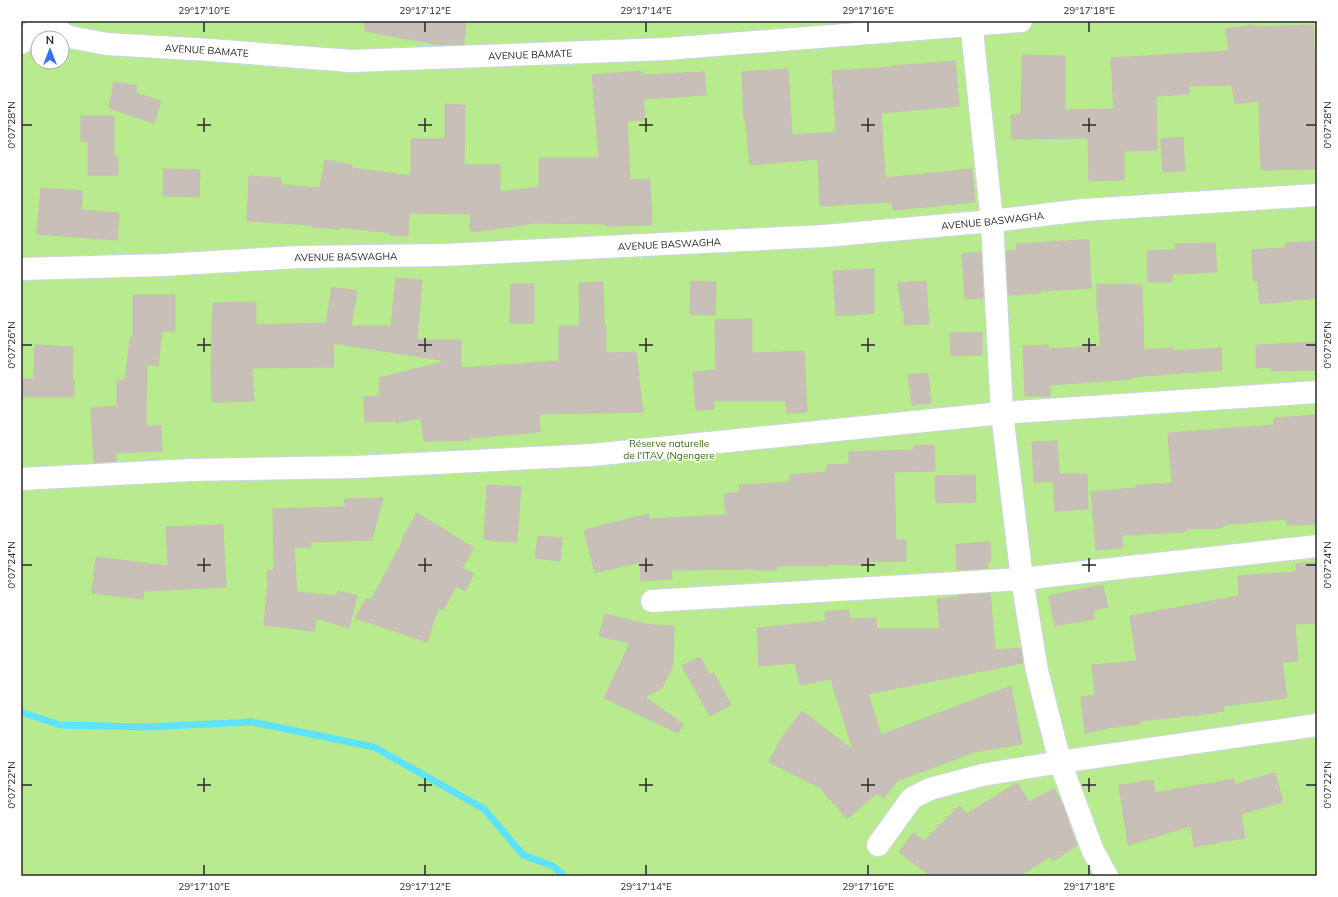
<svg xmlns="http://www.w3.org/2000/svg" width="1338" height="897" font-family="Mulish,sans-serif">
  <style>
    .green { fill: #b8ea8e; fill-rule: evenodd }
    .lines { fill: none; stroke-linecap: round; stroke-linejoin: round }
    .stream { stroke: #5fe3fb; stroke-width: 7 }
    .building { fill: #c8bfb8; stroke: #c8beb2 }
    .street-casing { stroke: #ced4e4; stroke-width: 24 }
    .street { stroke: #fff; stroke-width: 22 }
    .ticks { fill: none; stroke: #292929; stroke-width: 1.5 }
    .labels { text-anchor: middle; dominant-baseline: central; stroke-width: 3; stroke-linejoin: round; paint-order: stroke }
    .street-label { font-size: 10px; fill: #292929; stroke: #fff }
    .park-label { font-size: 10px; fill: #2f6c12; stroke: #fff }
    .neatline { fill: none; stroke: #292929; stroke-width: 1.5 }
    .ticks-label { font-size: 10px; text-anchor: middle; fill: #292929 }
  </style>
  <rect width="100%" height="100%" fill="#ede2d8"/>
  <!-- green -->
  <path class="green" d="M21,21h1296v855h-1296zM38,38h24v24h-24z"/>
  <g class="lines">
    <!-- stream -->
    <path class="stream" d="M21,712l39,13 87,2 105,-5 122,25 110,62 39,46 30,11 11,10"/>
  </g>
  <!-- building -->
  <g class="building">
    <path d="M365,21h101l-2,23 -23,1 -76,-14z"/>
    <path d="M1253,25l1,2 59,-2 3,70 1,74 -56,1 -2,-69 -24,3 -3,-19 -43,1v8l-33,2 1,54 -33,1v29l-35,1 -1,-43 -76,1 -1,-24h10l1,-60 43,1v54l49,-1 -3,-51 118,-7 -3,-22z"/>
    <path d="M955,61l4,45 -78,7 4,65 87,-9 3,33 -82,8 -1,-8 -72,4 -2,-47 -68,6 -4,-44h-2l-2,-49 46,-3 4,66 44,-3 -4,-61 60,-4v-1z"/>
    <path d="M641,71l1,4 62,-3 2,23 -63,4 2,21 -18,1 3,59 20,-1 2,46 -46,1 -1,-2 -70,-1 -54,8h-11l1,-17 -62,-1 -1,23 -18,-1v-2l-50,-6v2l-28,-2v-2l-65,-4 2,-45 32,2v7l39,3 5,-28 27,5v3l59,8v-37h34v-35l20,1 -1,60h36v27l39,-5v-29h60l-7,-83z"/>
    <path d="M114,82l23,4 -1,7 25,8 -7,22 -45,-15z"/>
    <path d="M81,116h33v40h4v19h-30v-34h-7z"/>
    <path d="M1183,137l2,34 -22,1 -2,-33z"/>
    <path d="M164,169l36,1 -1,27 -36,-1z"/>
    <path d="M41,188l42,3 -2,19 38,3 -2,27 -80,-6z"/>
    <path d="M1080,240h9l2,48 -51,3v2l-32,2 -2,-44 11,-1 -1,-6z"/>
    <path d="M1317,241v57l-57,6 -2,-23h-5l-1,-31 33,-2v-5z"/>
    <path d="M1215,243l2,29 -45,2v8h-24l-1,-31 29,-1 -1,-6z"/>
    <path d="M981,252l2,46 -18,1 -3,-45z"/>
    <path d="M874,269v44l-38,3 -3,-45z"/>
    <path d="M396,278l26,2 -5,60h44v28l98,-7v-35h21l-1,-43 24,-1 1,44h2v27l30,-1 7,60 -104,2 1,18 -70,6v2l-46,1 -3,-23 -25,5v-2l-31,1 -1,-25 16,-1 -1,-18 68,-17 -114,-18 1,24 -82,1 2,33 -42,1 -1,-31 2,-68 43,-1v23l70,-2 6,-36 25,4 -6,35h40z"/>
    <path d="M691,281l25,1 -1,33 -25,-1z"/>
    <path d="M926,281l3,43 -25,1v-14h-2l-4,-28z"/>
    <path d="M511,284h23v39h-24z"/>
    <path d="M1097,284l45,1 2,65 29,-2v3l48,-3 1,22 -90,7v2l-82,6v11h-25l-2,-50 25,-1v4l53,-3 -3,-36h-1z"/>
    <path d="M133,295h42v36h-13l-4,35 -11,-2 -1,62h15l1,25 -46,2v8l-22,2 -3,-55 26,-2v-26h8l5,-43 3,1z"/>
    <path d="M752,319v34l52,-2 3,61 -20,1 -1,-12h-73l1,8 -18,1 -3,-38 23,-2 -1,-50z"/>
    <path d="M982,332v23l-31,1 -1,-23z"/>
    <path d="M1317,342v28l-46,1v-4l-15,1v-23z"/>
    <path d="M35,345l38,2 -1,32h2v18h-53v-18h13z"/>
    <path d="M928,373l3,30 -19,2 -4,-30z"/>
    <path d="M1317,415v109l-30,1v-6l-64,6v3l-38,1v3l-63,3 1,13 -27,2 -5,-58 45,-4v-3l36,-2 -4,-50 106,-8v-7z"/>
    <path d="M1057,441l2,33h28l1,35 -33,2 -2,-30 -19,1 -2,-40z"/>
    <path d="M934,445l1,26 -41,1 2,68h10v21l-39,1v3l-40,-1v2h-50v4h-21v-1l-84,1v9l-31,2 -1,-19 -45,11 -11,-43 65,-16v5l77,-4 -2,-21 16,-2 -1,-7 52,-3 -1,-7 37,-3v-7l22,-1v-12l65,-2v-4z"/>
    <path d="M975,475l1,27 -40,1 -1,-27z"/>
    <path d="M487,485l34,2 -4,55 -33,-2z"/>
    <path d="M383,498l-11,42 -61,2v5h-17l3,45 39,4 2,-5 19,5 -8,32 -33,-10 -1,13 -51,-6 4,-42 -1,-12 7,-1 -1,-61 72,-2v-8z"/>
    <path d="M417,513l57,35 -12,20 12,6 -9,17 -9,-5 -13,24 -5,-2 -11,34 -72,-24 11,-19 5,1 33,-61h-2z"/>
    <path d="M223,525l3,62 -82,4 -1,8 -51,-6 4,-36 72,9 -2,-39z"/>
    <path d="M538,536l24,2 -2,23 -25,-3z"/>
    <path d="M990,542l1,19h-3v7l-31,2 -1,-26z"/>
    <path d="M1317,562v61l-22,1 3,37 -16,1 5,36 -64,8 1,5 -31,5v-1l-53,6v3l-33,4v1l-22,4 -4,-36 14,-2 -3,-30 45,-4 -7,-45 109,-20 -1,-20 58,-4v-8z"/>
    <path d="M1103,585l5,22 -14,3v9l-39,7 -6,-30z"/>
    <path d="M990,593l5,57 26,-2 2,15 -155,31 13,41 130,-49 11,58 -48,8 -77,29 -13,17 -7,-5 -30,26 -25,-29 1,-1 -54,-27 12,-23 21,-28 51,39 -22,-71 -31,6 -5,-22 -36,3 -2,-38 69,-7 -1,-9 24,-2v9l27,-1 1,11h63l-3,-30 21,-2v-2z"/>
    <path d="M605,614l45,11 24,1 -1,39 -11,23 -17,9 38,27 -5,9 -74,-35 26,-55 -31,-7z"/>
    <path d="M700,657l10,18 4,-2 17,32 -21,11 -28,-50z"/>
    <path d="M1275,773l8,29 -42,12 4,24 -51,9 -3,-21 -63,19 -9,-60 34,-5 2,13 79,-14 1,5z"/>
    <path d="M1017,783l12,19 25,-13 9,16 6,17h-1l9,23 -24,16 -3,-4 -31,19h-88l-32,-24 14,-19 11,8 35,-35 8,8z"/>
  </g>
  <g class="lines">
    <defs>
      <g id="street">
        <path id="s1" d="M43,21l26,16 38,7 103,6 141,11 315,-12 355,-28"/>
        <path d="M971,21l21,200 10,192 20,166 15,92 23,91 33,89 14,25"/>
        <path d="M21,43l4,-6 21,-14"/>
        <path id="s2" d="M21,269l142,-4 135,-8 147,-2 379,-19 168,-15 92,-11 233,-15"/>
        <path d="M21,479l170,-9 165,-3 236,-12 410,-42 315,-21"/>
        <path d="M652,601l370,-22 295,-33"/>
        <path d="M878,845l34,-47 18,-9 52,-14 78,-13 257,-37"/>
      </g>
    </defs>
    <!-- street casing -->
    <use href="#street" class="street-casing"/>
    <!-- street -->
    <use href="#street" class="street"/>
  </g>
  <!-- ticks -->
  <path class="ticks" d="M204,22v10M425,22v10M646,22v10M868,22v10M1089,22v10M204,118v14M425,118v14M646,118v14M868,118v14M1089,118v14M22,125h10M197,125h14M418,125h14M639,125h14M861,125h14M1082,125h14M1306,125h10M204,338v14M425,338v14M646,338v14M868,338v14M1089,338v14M22,345h10M197,345h14M418,345h14M639,345h14M861,345h14M1082,345h14M1306,345h10M204,558v14M425,558v14M646,558v14M868,558v14M1089,558v14M22,565h10M197,565h14M418,565h14M639,565h14M861,565h14M1082,565h14M1306,565h10M204,778v14M425,778v14M646,778v14M868,778v14M1089,778v14M22,785h10M197,785h14M418,785h14M639,785h14M861,785h14M1082,785h14M1306,785h10M204,865v10M425,865v10M646,865v10M868,865v10M1089,865v10"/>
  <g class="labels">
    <!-- street labels -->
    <g class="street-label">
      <text stroke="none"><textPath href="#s1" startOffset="169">AVENUE BAMATE</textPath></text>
      <text stroke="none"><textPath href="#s1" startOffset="493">AVENUE BAMATE</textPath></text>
      <text stroke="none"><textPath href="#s2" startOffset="973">AVENUE BASWAGHA</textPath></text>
      <text stroke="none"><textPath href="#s2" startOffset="649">AVENUE BASWAGHA</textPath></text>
      <text stroke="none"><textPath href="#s2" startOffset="325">AVENUE BASWAGHA</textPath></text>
    </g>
    <!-- park labels -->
    <g class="park-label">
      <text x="669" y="443">Réserve naturelle<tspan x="669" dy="12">de l'ITAV (Ngengere</tspan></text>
    </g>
  </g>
  <!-- border -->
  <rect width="1338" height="897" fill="none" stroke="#ffffff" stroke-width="44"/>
  <!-- north arrow -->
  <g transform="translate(50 50)"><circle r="19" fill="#ffffff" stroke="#a9a9a9"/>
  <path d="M0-3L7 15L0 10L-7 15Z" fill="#3370ff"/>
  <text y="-6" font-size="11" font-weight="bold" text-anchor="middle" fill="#292929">N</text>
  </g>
  <rect x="22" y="22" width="1294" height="853" class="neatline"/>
  <g class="ticks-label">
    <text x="204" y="14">29°17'10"E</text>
    <text x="425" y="14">29°17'12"E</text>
    <text x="646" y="14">29°17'14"E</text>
    <text x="868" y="14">29°17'16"E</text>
    <text x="1089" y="14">29°17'18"E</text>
    <text transform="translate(11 125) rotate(-90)" y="4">0°07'28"N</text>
    <text transform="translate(1327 125) rotate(-90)" y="4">0°07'28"N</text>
    <text transform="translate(11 345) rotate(-90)" y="4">0°07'26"N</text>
    <text transform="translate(1327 345) rotate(-90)" y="4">0°07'26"N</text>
    <text transform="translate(11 565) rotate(-90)" y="4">0°07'24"N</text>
    <text transform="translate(1327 565) rotate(-90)" y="4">0°07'24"N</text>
    <text transform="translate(11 785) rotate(-90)" y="4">0°07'22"N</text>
    <text transform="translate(1327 785) rotate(-90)" y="4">0°07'22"N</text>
    <text x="204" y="890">29°17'10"E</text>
    <text x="425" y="890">29°17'12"E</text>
    <text x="646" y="890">29°17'14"E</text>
    <text x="868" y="890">29°17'16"E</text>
    <text x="1089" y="890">29°17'18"E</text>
  </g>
</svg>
